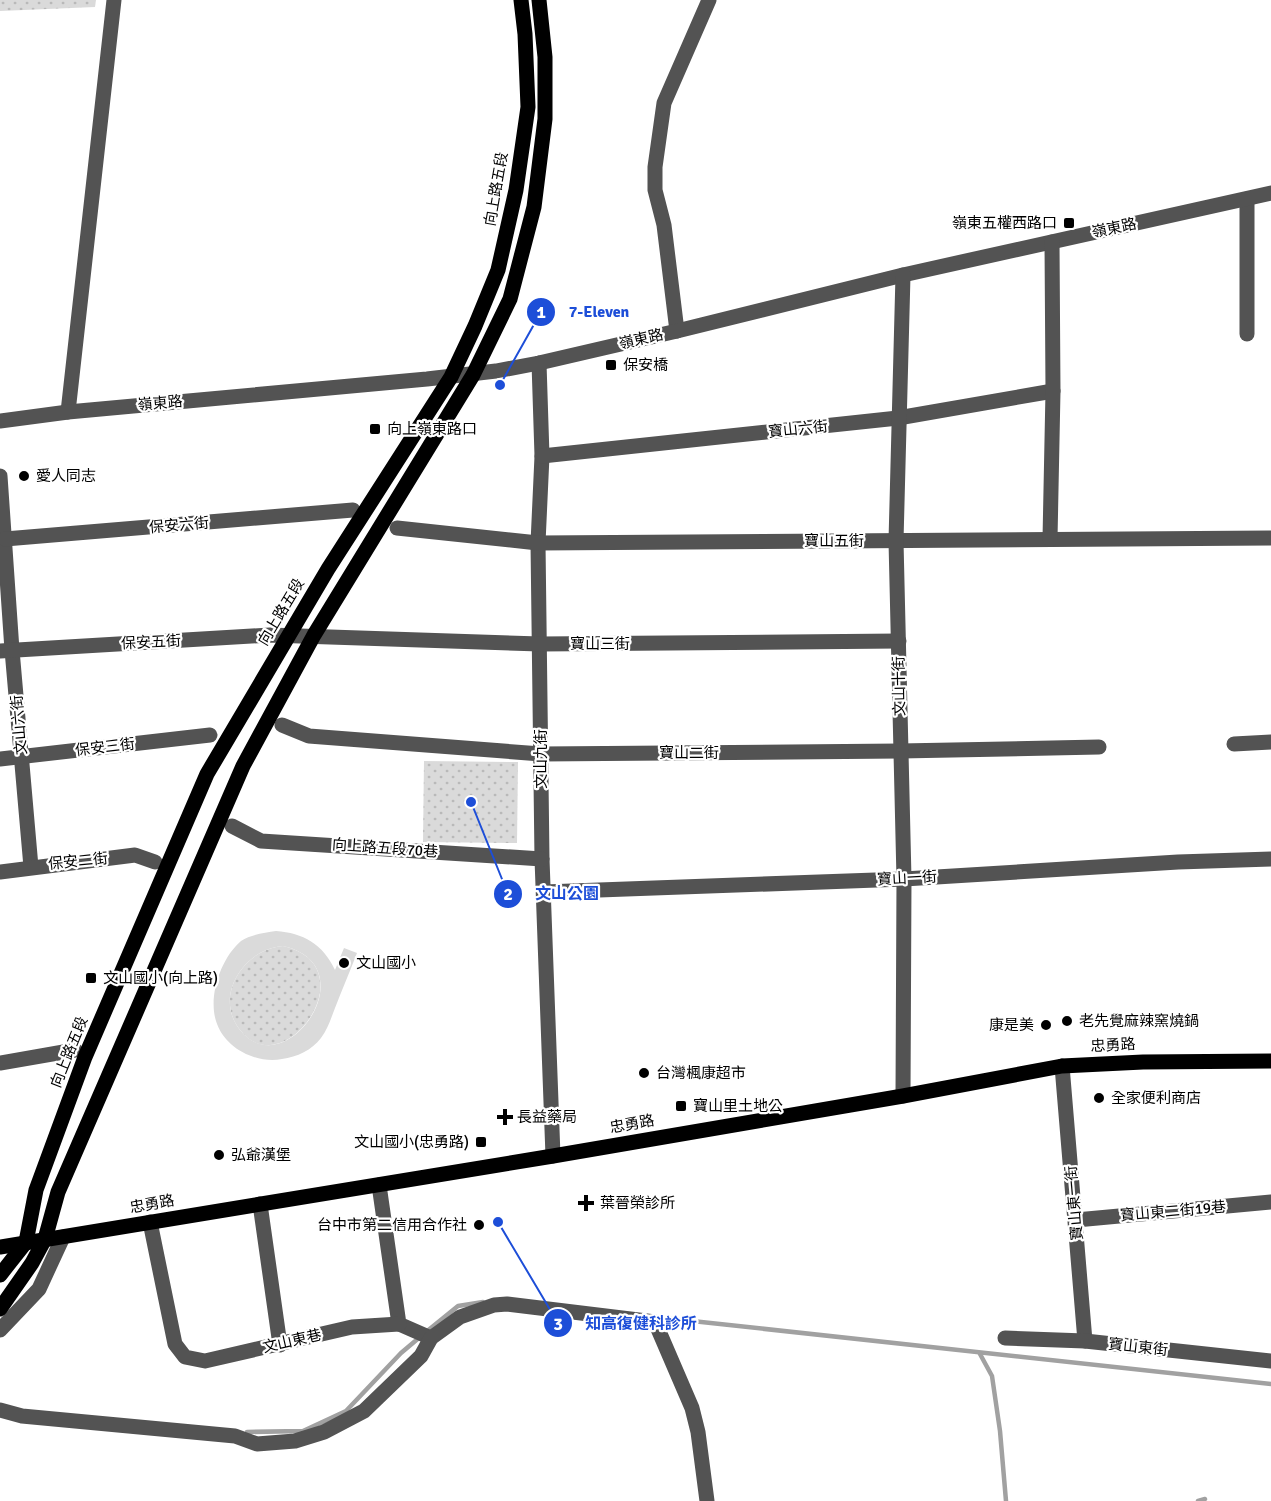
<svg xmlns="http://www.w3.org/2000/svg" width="1271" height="1501" font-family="Signika,'Noto Sans TC',sans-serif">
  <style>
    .grass { fill: url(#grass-dots) }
    .pitch { fill: #dadada; fill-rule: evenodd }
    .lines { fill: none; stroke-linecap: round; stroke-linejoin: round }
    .stream { stroke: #a1a1a1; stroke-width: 4.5 }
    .minor { stroke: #535353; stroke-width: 15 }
    .major { stroke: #000; stroke-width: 15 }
    .poi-dot { fill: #000; stroke: #fff; stroke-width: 2 }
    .labels { text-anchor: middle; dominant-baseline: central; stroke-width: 4.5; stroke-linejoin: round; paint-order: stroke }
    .street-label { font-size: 15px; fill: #000; stroke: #fff }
    .poi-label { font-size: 15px; fill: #000; stroke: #fff; text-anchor: start }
    .leader { fill: none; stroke: #1d4ed8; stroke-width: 2 }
    .callout-dot { fill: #1d4ed8; stroke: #fff; stroke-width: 2 }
    .mark-label { font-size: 18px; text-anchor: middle; font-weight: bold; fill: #fff }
    .callout-label { font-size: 16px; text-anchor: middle; font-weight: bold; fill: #1d4ed8; stroke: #fff; stroke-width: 4.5; stroke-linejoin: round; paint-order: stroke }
  </style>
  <defs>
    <pattern id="grass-dots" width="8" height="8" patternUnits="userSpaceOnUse" patternTransform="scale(1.5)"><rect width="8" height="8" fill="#dadada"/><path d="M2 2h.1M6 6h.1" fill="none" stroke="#b9b9b9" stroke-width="1.8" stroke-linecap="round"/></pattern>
  </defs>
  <rect width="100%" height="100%" fill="#fff"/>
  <!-- grass -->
  <g class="grass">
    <path d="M0,0h96l-1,7 -95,4z"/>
    <path d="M424,761l94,1 -1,81 -94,-1z"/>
    <path d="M283,946c87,20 1,141 -43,84 -27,-34 4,-81 43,-84z"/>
  </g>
  <!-- pitch -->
  <path class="pitch" d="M276,931c27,2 47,13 59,39l9,-22 13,5c-7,18 -15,37 -22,55 -4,10 -7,21 -14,30 -9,12 -24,19 -39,21 -26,5 -58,-11 -66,-38 -8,-25 5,-63 25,-80 10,-7 24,-8 35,-10zM283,946c87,20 2,141 -43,84 -27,-34 4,-81 43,-84z"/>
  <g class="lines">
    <!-- stream -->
    <g class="stream">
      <path d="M655,1317l616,67"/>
      <path d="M426,1332l32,-26 25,-4"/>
      <path d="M980,1354l12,22 8,55 6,70"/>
      <path d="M247,1432l56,-1 43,-20 55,-58 19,-16"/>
      <path d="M1198,1501l7,-2"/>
    </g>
    <!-- minor -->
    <g class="minor">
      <path d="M1247,199v135"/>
      <path d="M677,331l-13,-106 -9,-35v-23l9,-64 45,-103"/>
      <path d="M539,363l3,93 -4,87 4,316 11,297"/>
      <path d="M68,412l46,-412"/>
      <path d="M0,421l68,-9 359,-33 69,-8 43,-8 138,-32 226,-56 368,-82"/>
      <path d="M542,456l356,-38 155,-27"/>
      <path d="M0,476l12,174 19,217"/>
      <path d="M397,528l141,15 733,-5"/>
      <path d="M5,539l348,-29"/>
      <path d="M1050,539l3,-148 -1,-149"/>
      <path d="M0,651l270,-16 270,9 359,-3"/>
      <path d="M282,725l27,11 232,18 359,-3 199,-4"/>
      <path d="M1234,744l37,-2"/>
      <path d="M0,759l210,-24"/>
      <path d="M232,826l29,15 281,18"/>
      <path d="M0,872l135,-17 20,7"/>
      <path d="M544,892l360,-13 274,-17 93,-3"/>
      <path d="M0,1063l75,-13"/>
      <path d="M1062,1066l23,275"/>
      <path d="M903,1096l1,-217 -8,-338 7,-266"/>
      <path d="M379,1185l20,139 32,14"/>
      <path d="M260,1204l20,141"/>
      <path d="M1076,1220l195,-18"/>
      <path d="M150,1222l25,122 10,13 20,4 147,-34 47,-3"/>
      <path d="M0,1330l39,-41 24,-52"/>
      <path d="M1005,1338l80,3 186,20"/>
      <path d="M0,1410l22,6 213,20 22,8 38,-3 29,-9 40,-21 57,-55 10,-18 29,-21 34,-12 13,-1 148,18 37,86 6,24 9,69"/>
    </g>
    <!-- major -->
    <g class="major">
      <path d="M0,1247l553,-91 350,-60 159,-30 81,-4 128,-1"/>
      <path d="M0,1275l26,-33 10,-52 49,-133 122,-283 121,-205 123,-192 24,-51 23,-56 18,-80 12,-83 -3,-73 -4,-34"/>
      <path d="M0,1309l32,-46 13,-24 13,-47 185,-426 71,-131 159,-260 37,-76 24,-92 11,-88v-62l-6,-57"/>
    </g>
  </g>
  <!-- markers -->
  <g class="poi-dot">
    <rect x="1063" y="217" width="12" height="12" rx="3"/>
    <rect x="605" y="359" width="12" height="12" rx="3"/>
    <rect x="369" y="423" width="12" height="12" rx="3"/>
    <circle cx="24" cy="476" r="6"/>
    <circle cx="344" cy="963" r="6"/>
    <rect x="85" y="972" width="12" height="12" rx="3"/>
    <circle cx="1067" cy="1021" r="6"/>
    <circle cx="1046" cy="1025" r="6"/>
    <circle cx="644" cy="1073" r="6"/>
    <circle cx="1099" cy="1098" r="6"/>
    <rect x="675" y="1100" width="12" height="12" rx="3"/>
    <path d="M502 1108h6v6h6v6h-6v6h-6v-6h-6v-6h6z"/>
    <rect x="475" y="1136" width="12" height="12" rx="3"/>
    <circle cx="219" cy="1155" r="6"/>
    <path d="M583 1194h6v6h6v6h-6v6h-6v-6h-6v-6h6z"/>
    <circle cx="479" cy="1225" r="6"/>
  </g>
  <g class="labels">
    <!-- street labels -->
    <g class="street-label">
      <text transform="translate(496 189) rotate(-80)">向上路五段</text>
      <text transform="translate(1114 228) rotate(-12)">嶺東路</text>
      <text transform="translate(641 339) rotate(-13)">嶺東路</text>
      <text transform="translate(160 403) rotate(-5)">嶺東路</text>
      <text transform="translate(798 429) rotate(-6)">寶山六街</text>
      <text transform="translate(179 525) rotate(-5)">保安六街</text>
      <text x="834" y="541">寶山五街</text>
      <text transform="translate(281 612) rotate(-59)">向上路五段</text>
      <text transform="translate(151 642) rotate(-3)">保安五街</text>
      <text x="600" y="644">寶山三街</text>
      <text transform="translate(899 686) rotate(-91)">文山十街</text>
      <text transform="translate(19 725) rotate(-95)">文山六街</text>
      <text transform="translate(105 747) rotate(-7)">保安三街</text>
      <text x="689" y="753">寶山二街</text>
      <text transform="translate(541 759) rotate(-90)">文山九街</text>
      <text transform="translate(385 848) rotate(4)">向上路五段70巷</text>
      <text transform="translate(78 861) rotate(-6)">保安二街</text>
      <text transform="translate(907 878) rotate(-3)">寶山一街</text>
      <text transform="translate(1113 1045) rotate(-3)">忠勇路</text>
      <text transform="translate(69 1052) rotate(-68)">向上路五段</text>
      <text transform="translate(632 1124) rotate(-10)">忠勇路</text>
      <text transform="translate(1074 1203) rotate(-95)">寶山東一街</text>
      <text transform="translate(152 1204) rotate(-10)">忠勇路</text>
      <text transform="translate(1173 1211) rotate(-5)">寶山東二街19巷</text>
      <text transform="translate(292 1341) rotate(-13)">文山東巷</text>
      <text transform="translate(1138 1347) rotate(6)">寶山東街</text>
    </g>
    <!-- poi labels -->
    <g class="poi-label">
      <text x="1057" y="223" text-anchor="end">嶺東五權西路口</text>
      <text x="623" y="365">保安橋</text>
      <text x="387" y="429">向上嶺東路口</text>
      <text x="36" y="476">愛人同志</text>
      <text x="356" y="963">文山國小</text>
      <text x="103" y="978">文山國小(向上路)</text>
      <text x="1079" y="1021">老先覺麻辣窯燒鍋</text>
      <text x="1034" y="1025" text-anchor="end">康是美</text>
      <text x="656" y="1073">台灣楓康超市</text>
      <text x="1111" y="1098">全家便利商店</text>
      <text x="693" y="1106">寶山里土地公</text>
      <text x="517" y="1117">長益藥局</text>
      <text x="469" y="1142" text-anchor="end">文山國小(忠勇路)</text>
      <text x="231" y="1155">弘爺漢堡</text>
      <text x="600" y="1203">葉晉榮診所</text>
      <text x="467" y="1225" text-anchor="end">台中市第二信用合作社</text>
    </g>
  </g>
  <!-- callouts -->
  <path class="leader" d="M500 385L541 312M471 802L508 894M498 1222L558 1323"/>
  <g class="callout-dot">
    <circle cx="500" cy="385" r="6"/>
    <circle cx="471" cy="802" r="6"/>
    <circle cx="498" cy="1222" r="6"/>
    <circle cx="541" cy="312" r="15"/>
    <circle cx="508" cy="894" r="15"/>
    <circle cx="558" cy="1323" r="15"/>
  </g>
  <g class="mark-label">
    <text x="541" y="318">1</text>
    <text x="508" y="900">2</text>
    <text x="558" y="1330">3</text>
  </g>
  <g class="callout-label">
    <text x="599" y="317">7-Eleven</text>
    <text x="567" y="899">文山公園</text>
    <text x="641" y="1329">知高復健科診所</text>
  </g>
</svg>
